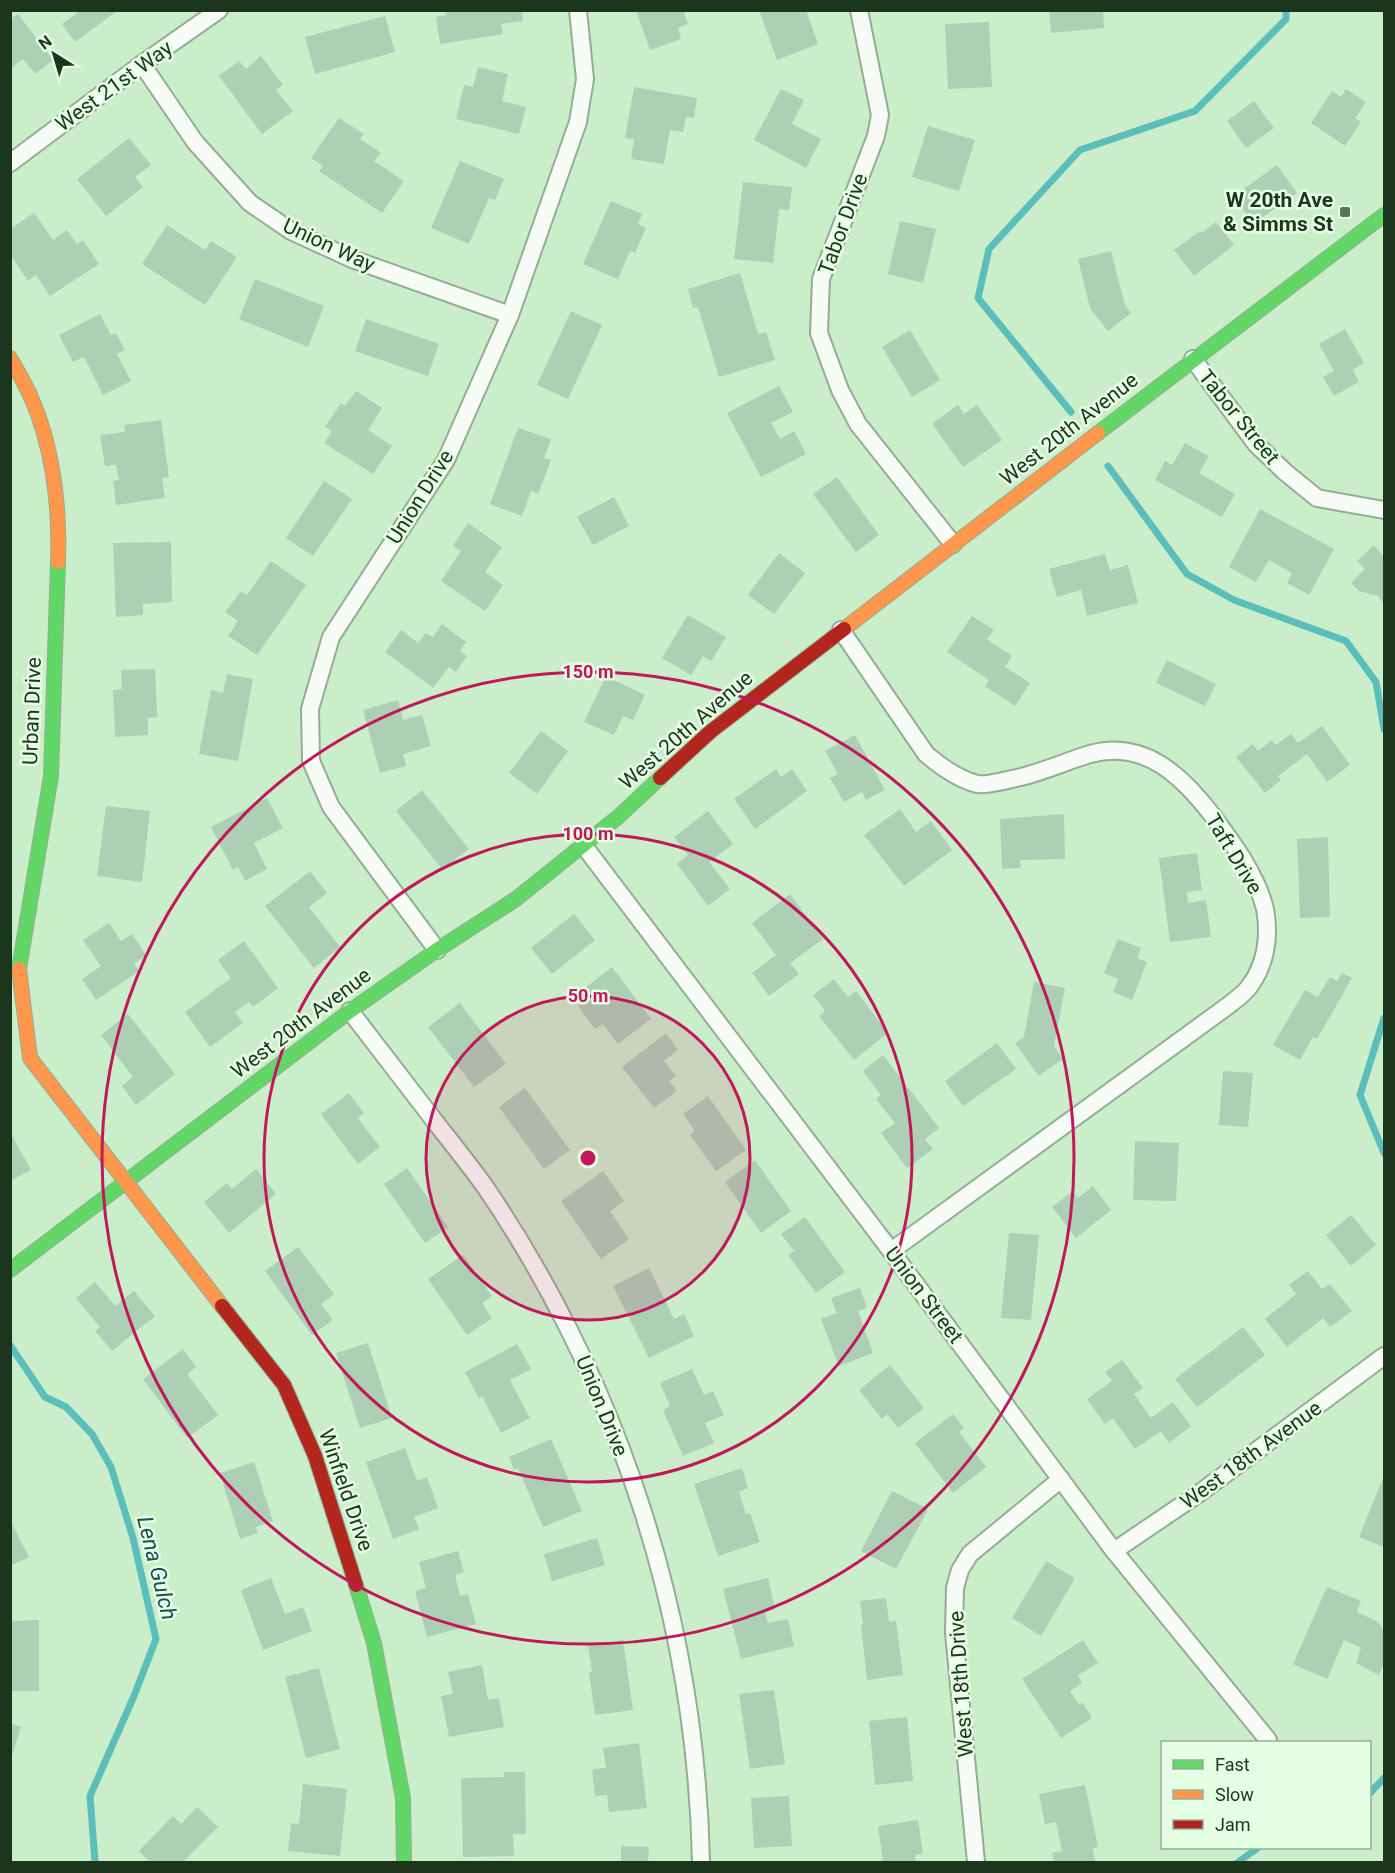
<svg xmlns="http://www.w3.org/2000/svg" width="1395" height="1873" font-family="Roboto,sans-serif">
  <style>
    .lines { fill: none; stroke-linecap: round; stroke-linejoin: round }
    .stream { stroke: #5cbebb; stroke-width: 7 }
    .building { fill: #accfb6 }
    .street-casing { stroke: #93ae92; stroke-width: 20 }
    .fast-casing { stroke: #93ae92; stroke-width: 16 }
    .slow-casing { stroke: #93ae92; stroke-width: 16 }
    .jam-casing { stroke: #93ae92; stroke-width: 16 }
    .street { stroke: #f7fcf7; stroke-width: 16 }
    .fast { stroke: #63d668; stroke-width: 14 }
    .slow { stroke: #ff974d; stroke-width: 14 }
    .jam { stroke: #b3261e; stroke-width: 14 }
    .ring { fill: none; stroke: #c2185b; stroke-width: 3 }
    .poi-dot { fill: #59765a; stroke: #e5ffe4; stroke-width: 2 }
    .labels { text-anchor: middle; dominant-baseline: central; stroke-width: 5; stroke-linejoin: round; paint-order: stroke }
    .street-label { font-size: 21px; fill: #1c361d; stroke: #e5ffe4 }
    .poi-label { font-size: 21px; font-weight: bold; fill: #1c361d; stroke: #e5ffe4; text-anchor: end }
    .water-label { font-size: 22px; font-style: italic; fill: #1b4e53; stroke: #e5ffe4 }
    .centre { fill: #c2185b; stroke: #e5ffe4; stroke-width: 3 }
    .ring-label { font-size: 18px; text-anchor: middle; font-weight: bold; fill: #c2185b; stroke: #e5ffe4; stroke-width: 5; stroke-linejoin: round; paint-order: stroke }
  </style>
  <rect width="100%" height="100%" fill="#cbeeca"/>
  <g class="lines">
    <!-- stream -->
    <g class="stream">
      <path d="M1071,412l-93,-114 11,-49 91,-99 115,-39 91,-92v-9"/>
      <path d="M1108,466l79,108 47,26 112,41 30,41 8,47"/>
      <path d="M1384,1018l-24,77 24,58"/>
      <path d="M10,1345l35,52 21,10 26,27 19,33 22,71 23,101 -22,57 -44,100 5,66"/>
      <path d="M1370,1793l14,-15"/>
      <path d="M1238,1862l20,-14"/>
    </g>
  </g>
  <!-- building -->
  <g class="building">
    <path d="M75,10h43l-43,32 -13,-18 15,-11z"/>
    <path d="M445,10h77l1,11 -22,3 2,10 -63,10 -4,-27 10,-2z"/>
    <path d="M636,10h47l5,14 -10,4 3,11 -31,11z"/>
    <path d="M759,10h47l12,34 -41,16z"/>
    <path d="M1049,10h54l1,18 -53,5z"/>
    <path d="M18,14l35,46 -18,14 -12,-15 -13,10v-50z"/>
    <path d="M385,16l10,36 -80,22 -10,-37z"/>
    <path d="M989,22l3,65 -44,2 -3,-65z"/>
    <path d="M261,56l22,29 -7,5 17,21 -31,23 -43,-58 20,-15 7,8z"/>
    <path d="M478,67l30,7 -6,27 24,6 -7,27 -63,-15 8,-34 9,2z"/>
    <path d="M634,87l63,11 -3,20 -8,-1 -3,15 -13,-2 -6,34 -33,-5 3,-20 -9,-1z"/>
    <path d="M781,89l23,11 -12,24 29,15 -15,29 -52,-28z"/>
    <path d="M1346,89l20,13 -11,16 6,4 -16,24 -34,-23 21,-32 9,6z"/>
    <path d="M1254,101l20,27 -28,20 -19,-27z"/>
    <path d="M339,118l25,16 -4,5 21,14 -7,8 30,20 -22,32 -63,-42 4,-5 -12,-8z"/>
    <path d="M928,126l47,14 -16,51 -47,-14z"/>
    <path d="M129,138l22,27 -16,12 8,10 -37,29 -29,-37z"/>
    <path d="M460,161l44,18 -9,21 -6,-2 -20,46 -38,-16z"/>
    <path d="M1277,165l20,28 -44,31 -19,-28z"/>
    <path d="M743,182l49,5 -3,23 -10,-1 -6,54 -39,-4z"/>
    <path d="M611,201l31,13 -4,10 8,4 -11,25 -5,-2 -12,28 -35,-15z"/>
    <path d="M34,213l19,27 14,-10 10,14 6,-4 16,24 -49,32 -14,-21 -8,6 -18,-27v-25z"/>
    <path d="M900,221l36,8 -13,54 -35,-9z"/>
    <path d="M1216,222l18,23 -40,31 -20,-26 26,-19 1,2z"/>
    <path d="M167,225l38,25 6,-9 26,16 -32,48 -63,-41z"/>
    <path d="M1111,251l14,54 6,8 -23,18 -18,-23 -12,-49z"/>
    <path d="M740,273l18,61 8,-2 9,28 -56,17 -21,-70 -5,1 -5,-19z"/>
    <path d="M255,279l69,27 -16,41 -69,-28z"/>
    <path d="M571,311l31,14 -34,74 -31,-14z"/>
    <path d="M100,314l11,21 5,-2 9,17 -8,4 14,27 -28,14 -19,-38 -11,5 -14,-27z"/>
    <path d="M366,319l73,25 -11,32 -73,-25z"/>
    <path d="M1345,329l19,34 -11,7 6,12 -25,14 -11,-19 11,-6 -15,-27z"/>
    <path d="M910,330l30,50 -28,17 -30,-50z"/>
    <path d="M779,386l14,26 -22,11 9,16 14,-8 12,23 -45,23 -34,-64z"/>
    <path d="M356,391l26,17 -14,22 24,16 -19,28 -49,-31 8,-12 -7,-4 16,-24 4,3z"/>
    <path d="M958,405l6,9 13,-9 25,35 -39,27 -31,-43z"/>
    <path d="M161,420l8,57 -7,1 3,20 -49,7 -3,-24 6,-1 -3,-15 -11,1 -5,-31 25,-3 -1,-7z"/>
    <path d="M518,428l33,11 -7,19 7,2 -13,34 -7,-3 -9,25 -32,-12z"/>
    <path d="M1185,443l24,13 -10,17 36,21 -13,23 -67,-37 10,-19 7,4z"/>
    <path d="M837,477l42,58 -23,17 -43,-58z"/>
    <path d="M324,481l28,18 -39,57 -27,-18z"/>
    <path d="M614,497l15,29 -36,19 -16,-28z"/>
    <path d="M1260,509l74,40 -25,46 -22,-12 5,-10 -23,-13 -13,22 -27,-15z"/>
    <path d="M468,523l34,24 -17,25 18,13 -18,26 -44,-30 20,-30 -8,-5z"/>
    <path d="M171,542l1,60 -29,2v11l-27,2 -3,-74z"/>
    <path d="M1374,545l10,12v47l-6,-8 -19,-5 -8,-8 14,-14 -8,-8z"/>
    <path d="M779,553l26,20 -31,41 -26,-19z"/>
    <path d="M1105,554l5,16 18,-5 10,38 -51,13 -6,-26 -24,7 -8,-28z"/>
    <path d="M271,561l35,24 -49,70 -29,-19 10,-15 -13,-9 16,-21 6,4z"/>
    <path d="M688,615l38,22 -15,24 -8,-5 -12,19 -29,-17z"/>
    <path d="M972,616l22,14 -7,9 25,17 -7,11 25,16 -15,23 -30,-20 4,-6 -42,-28z"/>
    <path d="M442,624l24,18 -6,9 7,5 -11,16 -7,-5 -16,21 -48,-36 16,-22 17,13 8,-10 7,4z"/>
    <path d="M1167,660l49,24 -11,22 -49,-23z"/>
    <path d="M155,669l2,48 -9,1v17l-33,2 -2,-47 9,-1 -1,-19z"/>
    <path d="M227,674l26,5 -15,82 -39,-7 12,-64 12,3z"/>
    <path d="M606,676l39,19 -12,25 -10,-4 -9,19 -30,-13z"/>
    <path d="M398,700l5,20 19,-5 9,31 -28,8 3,12 -26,7 -17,-63z"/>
    <path d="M1322,726l28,39 -23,17 -20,-28 -29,22 3,4 -16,13 -29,-36 17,-13 5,7 14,-11 4,5 15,-11 7,9z"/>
    <path d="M541,731l27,20 -31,43 -28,-21z"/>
    <path d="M855,735l30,55 -19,10 -4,-8 -18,10 -14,-24 8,-4 -13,-23z"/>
    <path d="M776,769l5,8 11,-8 15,22 -52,38 -21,-30z"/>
    <path d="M422,790l47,59 -27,20 -46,-58z"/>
    <path d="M267,798l16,30 -29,15 13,26 -22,12 -7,-14 -5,3 -22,-43z"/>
    <path d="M106,806l44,5 -8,71 -45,-6z"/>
    <path d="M900,809l16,23 15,-11 21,29 -48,36 -40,-51z"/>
    <path d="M708,811l25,33 -24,18 21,27 -22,17 -31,-42 11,-9 -14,-18z"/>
    <path d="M1064,814l1,45 -45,1 1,8 -19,1 -2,-50z"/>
    <path d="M1328,837l2,80 -30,1 -3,-79z"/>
    <path d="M1197,853l5,37 -15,2 1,11 18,-3 5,37 -41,5 -11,-84z"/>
    <path d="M310,871l17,22 -18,14 31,40 -26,21 -49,-62z"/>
    <path d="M790,894l33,45 -33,24 9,11 -30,22 -17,-23 24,-18 -24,-32z"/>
    <path d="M574,914l21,26 -43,34 -21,-26z"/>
    <path d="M109,923l12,18 11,-7 14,21 -12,9 5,7 -43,29 -14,-21 19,-13 -18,-26z"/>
    <path d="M1118,939l23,9 -4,10 10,4 -15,38 -19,-8 5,-13 -14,-6z"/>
    <path d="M244,941l34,47 -25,19 -4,-5 -14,10 8,11 -33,24 -25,-35 46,-34 -13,-18z"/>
    <path d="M612,967l39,52 -33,25 -15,-20 -8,5 -17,-23 13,-10 -6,-8z"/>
    <path d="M1342,973l10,5 -35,61 -4,-2 -13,23 -27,-15 32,-55 13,7 12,-20 7,4z"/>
    <path d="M834,979l14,18 8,-6 32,42 -34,27 -35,-44 6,-5 -12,-16z"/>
    <path d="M1034,982l31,6 -11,58 9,13 -24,17 -24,-33 9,-6z"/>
    <path d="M460,1003l46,61 -32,23 -46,-60z"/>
    <path d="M128,1014l47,60 -39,31 -14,-19 11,-9 -32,-42z"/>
    <path d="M666,1033l12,17 -14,11 12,15 -7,5 8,10 -23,17 -32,-41z"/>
    <path d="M997,1043l19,26 -53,37 -18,-25z"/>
    <path d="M883,1055l56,73 -14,11 8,10 -26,19 -26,-35 14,-10 -19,-24 5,-4 -18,-24z"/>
    <path d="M1223,1071l30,2 -5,54 -29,-2z"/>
    <path d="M525,1088l45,62 -26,19 -45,-62z"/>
    <path d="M349,1093l15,20 -6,5 22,29 -22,17 -37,-50z"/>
    <path d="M708,1096l38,54 -30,21 -26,-36 5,-4 -12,-17z"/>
    <path d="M10,1132l21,38 -21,11z"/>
    <path d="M1135,1141l44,2 -3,58 -43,-1z"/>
    <path d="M755,1160l36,51 -30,22 -36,-51z"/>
    <path d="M407,1168l41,59 -23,16 -41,-59z"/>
    <path d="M256,1169l20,25 -47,39 -25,-31 23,-19 5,6z"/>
    <path d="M603,1171l21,30 -14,10 19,28 -28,20 -40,-58z"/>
    <path d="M1093,1186l18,24 -35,28 -24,-31 21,-16 5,7z"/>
    <path d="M1351,1215l25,30 -25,21 -25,-31z"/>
    <path d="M805,1217l40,55 -29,21 -28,-38 6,-4 -13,-17z"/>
    <path d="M1009,1233l30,2 -8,85 -30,-2z"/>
    <path d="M298,1247l36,47 -13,10 12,16 -21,15 -47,-64z"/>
    <path d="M463,1255l29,41 -10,7 10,15 -25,17 -39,-56z"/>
    <path d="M649,1268l25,51 10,-5 10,22 -45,22 -36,-72z"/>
    <path d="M1308,1271l14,18 8,-5 22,27 -22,16 -7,-9 -36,29 -22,-28 31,-25 -7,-9z"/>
    <path d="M95,1282l20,24 19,-15 21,25 -43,35 -17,-20 5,-4 -24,-29z"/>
    <path d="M860,1288l7,20 -9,3 15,42 -34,13 -18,-47 16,-6 -6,-15z"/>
    <path d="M1243,1327l22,28 -68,52 -22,-28z"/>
    <path d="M368,1343l24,75 -32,10 -24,-75z"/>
    <path d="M517,1344l14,25 -21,11 20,38 -29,15 -19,-37 -3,3 -14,-27z"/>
    <path d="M183,1349l13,18 -9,7 31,41 -31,23 -44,-59z"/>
    <path d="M1122,1360l21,28 -9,6 17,24 22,-16 18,24 -22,17 -8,-12 -26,18 -22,-31 -8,6 -18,-25 25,-18 -7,-9z"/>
    <path d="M890,1365l34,43 -26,20 -11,-14 -5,5 -23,-29z"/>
    <path d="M692,1369l12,26 9,-4 11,24 -19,8 9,20 -31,13 -20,-46 7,-4 -10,-23z"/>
    <path d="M953,1414l11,14 -5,4 27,35 -33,26 -38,-50z"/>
    <path d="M551,1439l31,72 -39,16 -25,-59 -4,2 -5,-13z"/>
    <path d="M405,1448l12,33 10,-4 11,31 -24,9 5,12 -26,10 -27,-77z"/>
    <path d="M254,1462l19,59 -17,6 2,6 -18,6 -20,-66z"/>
    <path d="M742,1468l6,20 -9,4 7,22 4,-1 10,29 -42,14 -24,-72z"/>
    <path d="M1384,1476v71l-25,-10z"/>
    <path d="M892,1491l36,18 -32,60 -35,-18z"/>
    <path d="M10,1520l19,37 -19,9z"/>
    <path d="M597,1538l8,27 -53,16 -8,-27z"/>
    <path d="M458,1551l6,21 -9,3 5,21 8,-2 8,30 -49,13 -12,-46 11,-3 -7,-26z"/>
    <path d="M1046,1561l29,17 -34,58 -29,-18z"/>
    <path d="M271,1578l14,36 18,-7 9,24 -49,19 -22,-60z"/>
    <path d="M768,1578l7,31 -10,3 3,11 20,-4 6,27 -53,13 -18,-70z"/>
    <path d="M1327,1587l34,14 -4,11 21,10 6,9v32l-5,12 -23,-12 5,-15 -17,-8 -17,39 -34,-15z"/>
    <path d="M886,1598l3,24 7,-1 7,54 -36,5 -6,-55 2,-1 -3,-23z"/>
    <path d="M39,1620v71h-29v-70z"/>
    <path d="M623,1640l10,70 -38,5 -6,-43h3l-4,-27z"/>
    <path d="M1083,1640l15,23 -20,12 4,8 -12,8 9,14 3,-3 10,16 -31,20 -39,-59z"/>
    <path d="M482,1665l6,35 11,-2 5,29 -55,10 -8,-41 12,-2 -5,-22z"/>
    <path d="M319,1668l21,81 -34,9 -21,-81z"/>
    <path d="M774,1690l11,74 -35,5 -11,-75z"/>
    <path d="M907,1717l6,64 -38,4 -6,-64z"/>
    <path d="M10,1723l11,4 -10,32h-1z"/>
    <path d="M639,1743l8,65 -38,4 -2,-17 -12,1 -3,-27 14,-1 -3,-20z"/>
    <path d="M504,1772h21l1,62h-13l1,22 -51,1 -2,-79 43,-1z"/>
    <path d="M303,1784l44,5 -7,67 -52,-5 3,-28 8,1z"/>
    <path d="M1085,1785l13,62 -5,1 2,14h-41l-2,-9 10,-2 -6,-29 -11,2 -6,-30z"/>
    <path d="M789,1796l3,50 -38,2 -3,-50z"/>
    <path d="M197,1807l21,20 -35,35h-33l-11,-11 34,-35 8,8z"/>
    <path d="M918,1820l5,34 -8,1 1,7h-33l-5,-36z"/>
    <path d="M621,1846l28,1 -1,15h-27z"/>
  </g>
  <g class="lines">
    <defs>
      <g id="street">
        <path d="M859,10l21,105 -4,21 -55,143 -2,54 21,57 18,34 95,120"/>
        <path d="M142,64l53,78 55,61 41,28 61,28 158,56"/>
        <path d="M10,163l132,-99 77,-54"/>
        <path d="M1193,359l63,85 29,28 32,26 67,12"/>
        <path d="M841,630l85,124c14,12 32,25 51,30 10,2 33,-5 44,-7 24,-6 46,-16 69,-23 54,-15 92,22 122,61 20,27 45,60 53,94 5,27 1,56 -16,78 -5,7 -14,13 -20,18l-338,246"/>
        <path d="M584,846l307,405 223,300 154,189"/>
        <path d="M437,950l-106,-143 -20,-46 -1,-52 21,-72 115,-177 64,-145 68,-193 7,-43 -7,-69"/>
        <path d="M350,1011c30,39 60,78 90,117 15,19 31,39 46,60 135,200 210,433 215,674"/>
        <path d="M1114,1551l87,-59 183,-136"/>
        <path d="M976,1862l-22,-229 1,-45 5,-18 10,-16 91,-75"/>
      </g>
      <g id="fast">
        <path d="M1098,433l286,-218"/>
        <path d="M19,969l32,-193 7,-214"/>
        <path d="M10,1270l340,-259 87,-61 79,-51 102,-82 42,-39"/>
        <path d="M356,1585l18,58 29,155 1,64"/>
      </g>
      <g id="slow">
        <path d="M10,358c7,12 14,24 20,37 23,50 30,112 28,167"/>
        <path d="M844,629l254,-196"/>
        <path d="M19,969l11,89 192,248"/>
      </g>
      <g id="jam">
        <path d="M660,778l50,-46 134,-103"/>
        <path d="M222,1306l62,79 31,71 41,129"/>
      </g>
    </defs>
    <!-- street casing -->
    <use href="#street" class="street-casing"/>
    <!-- fast casing -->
    <use href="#fast" class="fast-casing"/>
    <!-- slow casing -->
    <use href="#slow" class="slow-casing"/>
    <!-- jam casing -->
    <use href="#jam" class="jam-casing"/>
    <!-- street -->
    <use href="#street" class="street"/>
    <!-- fast -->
    <use href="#fast" class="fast"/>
    <!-- slow -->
    <use href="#slow" class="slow"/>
    <!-- jam -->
    <use href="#jam" class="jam"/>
  </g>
  <!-- distance rings -->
  <circle cx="588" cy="1158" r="162" fill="#c2185b" fill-opacity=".12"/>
  <g class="ring">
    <circle cx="588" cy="1158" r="162"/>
    <circle cx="588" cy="1158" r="324"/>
    <circle cx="588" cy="1158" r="486"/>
  </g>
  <!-- markers -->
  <rect class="poi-dot" x="1339" y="206" width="12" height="12" rx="3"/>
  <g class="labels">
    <!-- street labels -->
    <g class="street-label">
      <text transform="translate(114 86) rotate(-36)">West 21st Way</text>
      <text transform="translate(843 224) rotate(-70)">Tabor Drive</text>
      <text transform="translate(329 245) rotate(25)">Union Way</text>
      <text transform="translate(1239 417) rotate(51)">Tabor Street</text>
      <text transform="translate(1069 429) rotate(-38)">West 20th Avenue</text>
      <text transform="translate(420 497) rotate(-58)">Union Drive</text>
      <text transform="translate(32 711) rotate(-88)">Urban Drive</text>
      <text transform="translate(686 730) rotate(-41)">West 20th Avenue</text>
      <text transform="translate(1234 854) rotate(59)">Taft Drive</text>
      <text transform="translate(301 1023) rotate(-37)">West 20th Avenue</text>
      <text transform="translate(924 1295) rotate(53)">Union Street</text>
      <text transform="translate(602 1406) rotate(68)">Union Drive</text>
      <text transform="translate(1251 1455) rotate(-36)">West 18th Avenue</text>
      <text transform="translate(346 1490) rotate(71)">Winfield Drive</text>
      <text transform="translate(961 1684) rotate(-94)">West 18th Drive</text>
    </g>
    <!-- poi labels -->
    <g class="poi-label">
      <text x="1333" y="200">W 20th Ave<tspan x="1333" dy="24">&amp; Simms St</tspan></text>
    </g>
    <!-- water labels -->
    <g class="water-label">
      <text transform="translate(157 1568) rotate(76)">Lena Gulch</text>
    </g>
  </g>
  <circle cx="588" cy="1158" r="9" class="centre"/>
  <g class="ring-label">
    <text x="588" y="678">150 m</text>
    <text x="588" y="840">100 m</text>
    <text x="588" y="1002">50 m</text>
  </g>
  <!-- border -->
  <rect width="1395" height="1873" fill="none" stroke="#1c361d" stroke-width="24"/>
  <!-- legend -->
  <rect x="1161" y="1741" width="210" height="108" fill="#e5ffe4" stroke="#95af94" stroke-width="1.5"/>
  <rect x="1173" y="1760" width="30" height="9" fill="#63d668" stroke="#95af94" stroke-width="1.5"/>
  <text x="1215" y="1771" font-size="18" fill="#1c361d">Fast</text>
  <rect x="1173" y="1790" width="30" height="9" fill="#ff974d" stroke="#95af94" stroke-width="1.5"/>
  <text x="1215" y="1801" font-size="18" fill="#1c361d">Slow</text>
  <rect x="1173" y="1820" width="30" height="9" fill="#b3261e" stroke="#95af94" stroke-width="1.5"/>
  <text x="1215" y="1831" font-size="18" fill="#1c361d">Jam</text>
  <!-- north arrow -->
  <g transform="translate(54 54) rotate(323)" stroke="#e5ffe4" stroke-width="4.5" paint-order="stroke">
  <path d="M0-4.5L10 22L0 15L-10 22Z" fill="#1c361d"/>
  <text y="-9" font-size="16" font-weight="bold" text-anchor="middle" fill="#1c361d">N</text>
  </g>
</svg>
